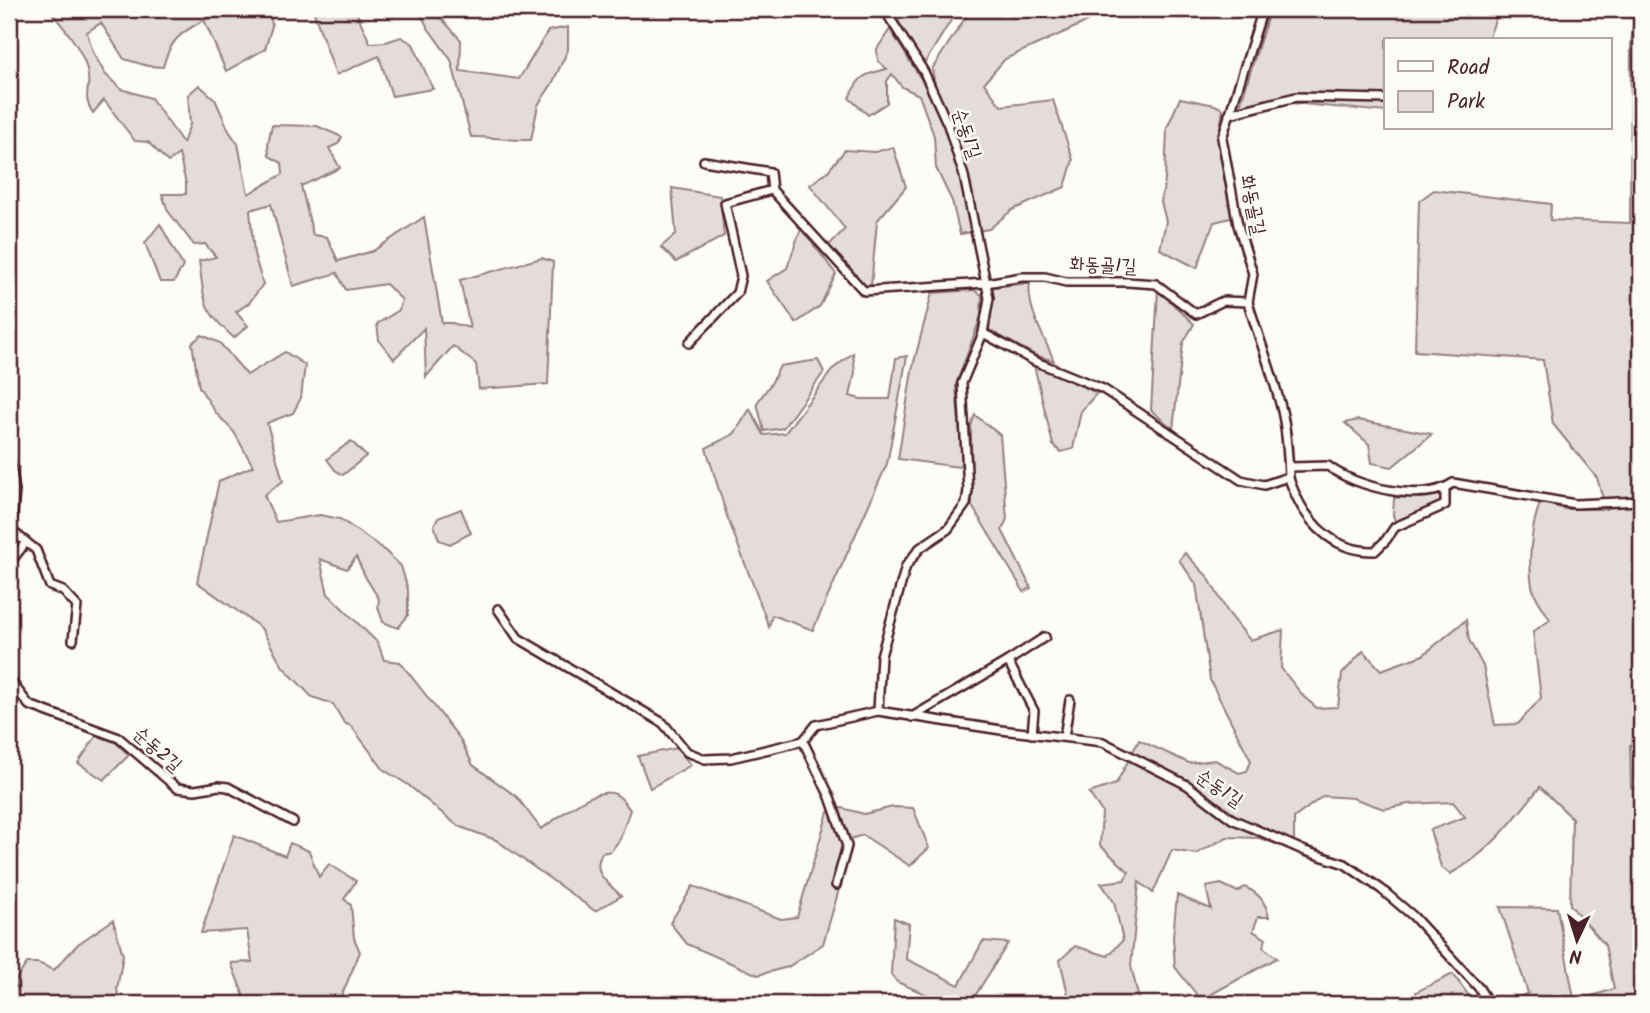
<svg xmlns="http://www.w3.org/2000/svg" width="1650" height="1013" font-family="Kalam,'Poor Story',sans-serif">
  <style>
    .green { fill: #e3dcda; stroke: #967e82; stroke-width: 2 }
    .lines { fill: none; stroke-linecap: round; stroke-linejoin: round }
    .minor-casing { stroke: #4a1f2b; stroke-width: 12 }
    .minor { stroke: #fdfcf7; stroke-width: 7 }
    .labels { text-anchor: middle; dominant-baseline: central; stroke-width: 5; stroke-linejoin: round; paint-order: stroke }
    .street-label { font-size: 19px; fill: #4a1f2b; stroke: #fdfcf7 }
  </style>
  <rect width="100%" height="100%" fill="#fdfcf7"/>
  <filter id="ink" filterUnits="userSpaceOnUse"><feTurbulence type="fractalNoise" baseFrequency=".0143" numOctaves="2"/><feDisplacementMap in="SourceGraphic" scale="14" xChannelSelector="R" yChannelSelector="G"/><feConvolveMatrix kernelMatrix="1 2 1 2 8 2 1 2 1" color-interpolation-filters="sRGB"/></filter>
  <g filter="url(#ink)">
    <!-- green -->
    <g class="green">
      <path d="M48,9h156l1,11 32,-11h33l2,17 -7,23 -39,22 -22,-51c-24,13 -34,20 -41,47l-15,-1 -24,-7 -23,-36 -14,9 6,20 12,22 16,15 30,9 32,45 7,-19 -2,-29 11,-10 16,14 14,32 9,13 10,50 35,-20 -1,-11 -13,-7 -1,-13 4,-18 45,1 25,11 -4,7 -9,4 11,20 -39,18 12,49 14,2 11,24 35,-10 51,-34 18,106h10l18,5 -10,-48 82,-22 11,4 -5,122 -69,5 -3,-25 -23,-18 -27,31 -2,-49 -30,31 -15,-19 -2,-16 22,-14 3,-10 -16,-16 -40,6 -9,-17 -44,13 -22,-82 -21,6 4,44 9,30 -14,19 -13,9 12,14 -14,12c-33,-30 -29,-35 -35,-77l17,-4 -11,-13 -11,1 -26,-34 -6,-17h24v-10l-7,-30 -11,8 -20,-20 -13,-1 -31,-41 -11,13c-11,-17 -3,-20 -5,-37 -2,-24 -25,-50 -40,-67z"/>
      <path d="M324,9h31l15,34 16,-1 15,-5 12,7 20,45 -41,7 -13,-40 -43,19 -22,-62z"/>
      <path d="M418,9h15l28,31 -1,31 59,8 29,-48 20,-4v23l-16,34 -14,21 -7,35c-21,1 -40,-4 -60,-3l-20,-77 -23,-32z"/>
      <path d="M891,9h67l-34,55z"/>
      <path d="M971,9h136l-27,16 -75,34 -21,24 17,23 52,-6 20,60 -8,27 -53,23 -23,19 -29,5 -8,-33 -16,-33 -2,-32 -15,-41 -17,-8 -10,-13 -5,7v22l-19,12 -19,-17c10,-23 16,-24 38,-29l-9,-8 -1,-12 13,-20 37,60 8,-4 -3,-16z"/>
      <path d="M1270,9h229l-11,31h-102v72l-94,-9 -56,15z"/>
      <path d="M1635,9h6v736h-11l1,42 10,5v212h-58l-1,-5 32,-10 -9,-44 -35,-40 2,-87 -32,-31c-27,33 -51,67 -90,87l-9,-7 -11,-37 35,-13 -12,-15 -44,2 -25,5 -31,-11 -30,-2 -29,22v21l-4,10 -31,-11 -32,-1 -31,17 -24,-4 -19,43 -14,-11 -8,84 9,38h-82l10,-10 -8,-34 15,-14 33,10 15,-16 -9,-38 -13,-19 23,-3 5,-8 -29,-27 2,-33 -13,-19 27,-9 23,-44 50,23 26,-3 24,13 8,-2 4,-10 -41,-81 -14,-96 -17,-24 6,-7 23,24 19,34 23,29 33,-10 -2,38 23,29 13,11 21,-1 4,-33 21,-23 18,19 42,-15 43,-35 3,20 14,26 12,59 23,-1 23,-26 -8,-66 17,-12c-5,-10 -16,-23 -18,-34 -4,-22 -1,-64 9,-84l23,7h42l-9,-31 -44,-54 -10,-64 -128,-9 4,-150 15,-11 117,14 -1,16 80,3 1,-179z"/>
      <path d="M1180,98l35,7 8,4 -5,35 13,74 -17,4 -17,46 -37,-19 6,-28 -5,-19 4,-22 2,-52z"/>
      <path d="M893,147l13,40 -29,34 -6,65 -6,1 -37,-41 17,-17 -35,-44 18,-14 17,-21 30,2z"/>
      <path d="M672,188l48,8 4,40 -48,26 -15,-15 15,-13z"/>
      <path d="M160,224l23,42 -9,16h-14l-15,-39z"/>
      <path d="M801,228l35,46 -16,32 -24,17 -29,-42 20,-13z"/>
      <path d="M1030,283c-4,25 15,55 24,78l-19,-6 -46,-25 4,-43z"/>
      <path d="M974,290l8,5 -1,21 -25,69 6,75 -3,7 -61,-8 14,-89 20,-77z"/>
      <path d="M1158,290l36,34 -11,19 -10,86 -22,-19z"/>
      <path d="M202,335l18,8 27,32 38,-23 20,13 -4,33 -8,15 -26,10 16,58 -19,14 12,27 44,-7 20,4 42,29 19,18 7,24v25l-10,13 -15,-6 -5,-15 1,-8 -13,-21 -10,-21 -9,12 -27,-10 8,35 50,49 6,17 16,2 60,77 13,26 44,32 24,32c17,-10 53,-44 74,-35 7,3 11,10 15,16l-10,29 -9,12 -9,2c-11,21 5,28 19,43l-26,15 -99,-71 -38,-14 -51,-42 -23,-14 -33,-44 -7,-3 -11,-19 -21,-7 -29,-30 -22,-39 -64,-46 22,-101 34,-15 -19,-34 -18,-19 -17,-26 -7,-44z"/>
      <path d="M853,353l2,19 -5,24 10,3h30l6,-41 11,-2 -20,108 -74,166 -41,-15 -3,12 -42,-111 -21,-68 28,-14 16,-25 14,26 21,-2 48,-64z"/>
      <path d="M818,360l6,12 -41,56 -19,3 -7,-28 15,-21 8,-16z"/>
      <path d="M1034,365l63,28 -16,18 -8,38 -12,3 -8,-7z"/>
      <path d="M975,415l25,20 7,84 -5,11 29,58 -7,4 -52,-86 -1,-80z"/>
      <path d="M1358,420l74,14 -40,33 -20,-4 -3,-19 -24,-21z"/>
      <path d="M351,441l15,15 -23,19 -8,-5 -8,-11z"/>
      <path d="M1442,494l-3,19 -41,16 -5,-14 1,-17z"/>
      <path d="M461,509l10,24 -21,11 -11,-4 -5,-15 4,-7z"/>
      <path d="M97,735l16,5 16,15 -25,25 -26,-17z"/>
      <path d="M677,748l14,17 -41,23 -12,-32z"/>
      <path d="M893,807l20,1 16,40 -19,18 -47,-31 -13,4 -12,54 -15,51 -35,23 -30,8 -71,-31 -17,-21 23,-37 88,33 16,-2 31,-105 14,-4 22,6z"/>
      <path d="M234,835l51,21 5,-13 19,8 10,26 10,-13 27,17 -12,18 7,6 3,33 6,14 -22,52h-91l-16,-41 21,-1 -5,-32 -46,3z"/>
      <path d="M1221,884l17,8 6,-5c15,5 22,16 25,30h-11l-5,14 13,8 -3,8 14,11 -76,42 -26,-33 -2,-30 4,-42 34,14 -5,-22z"/>
      <path d="M1500,907l57,1 18,96h-67l20,-11z"/>
      <path d="M894,918l15,6 -3,35 53,26 24,-44 25,2 -38,61h-22l-51,-22 -6,-8z"/>
      <path d="M113,920l10,35 -6,34 3,15h-108l-3,-5v-13l8,1v-9l10,-15h11l16,7 24,-26z"/>
      <path d="M1453,974l22,30h-55l-4,-12z"/>
    </g>
    <g class="lines">
      <defs>
        <g id="minor">
          <path d="M1229,114l67,-17 90,2"/>
          <path d="M704,161l66,11 2,18"/>
          <path d="M1248,302l5,-28 -15,-49 -16,-87 41,-129"/>
          <path d="M983,333l51,28 69,28 138,91 23,5 24,-8"/>
          <path d="M689,343l48,-50 4,-17 -16,-73 47,-13 92,101 122,-8 36,-6h23l21,5h61l29,2 40,30 27,-13 25,1c11,37 25,72 34,109 5,21 6,43 7,65 0,6 5,14 7,20 15,32 42,56 79,55l11,-11 9,-13 50,-22v-17"/>
          <path d="M9,454l6,37 -4,39 25,20 14,36 13,5 14,15 -4,34"/>
          <path d="M1290,467l38,-1c27,21 95,38 125,17l122,21 66,-3"/>
          <path d="M9,564l17,-22"/>
          <path d="M498,609l20,29 145,85 24,29 18,7 26,-1 72,-17"/>
          <path d="M1008,661l26,50 -2,23"/>
          <path d="M9,679l20,26 90,33 58,50 18,2 24,-4 9,1 65,35"/>
          <path d="M878,711l3,-55 25,-90 14,-18 28,-19 18,-25 2,-14 -6,-107 21,-50 6,-35 -25,-122 -16,-51 -24,-53 -40,-63"/>
          <path d="M912,717l96,-56 37,-24"/>
          <path d="M1064,737l6,-37"/>
          <path d="M836,885l11,-39 -17,-49 -27,-56 13,-16 62,-14 123,19 102,12 84,43 45,34 73,32 40,13 36,25 32,27 66,72 10,16"/>
        </g>
      </defs>
      <!-- minor casing -->
      <use href="#minor" class="minor-casing"/>
      <!-- minor -->
      <use href="#minor" class="minor"/>
    </g>
  </g>
  <g class="labels">
    <!-- street labels -->
    <g class="street-label">
      <text transform="translate(966 134) rotate(71)">순동1길</text>
      <text transform="translate(1252 205) rotate(78)">화동골길</text>
      <text transform="translate(1103 266) rotate(2)">화동골1길</text>
      <text transform="translate(157 750) rotate(41)">순동2길</text>
      <text transform="translate(1219 789) rotate(34)">순동1길</text>
    </g>
  </g>
  <!-- margin -->
  <rect width="1650" height="1013" fill="none" stroke="#fdfcf7" stroke-width="35"/>
  <rect x="18" y="18" width="1615" height="978" fill="none" stroke="#4a1f2b" stroke-width="2.5" filter="url(#ink)"/>
  <!-- legend -->
  <rect x="1384" y="38" width="228" height="91" fill="#fdfcf7" stroke="#b5a4a5" stroke-width="2"/>
  <rect x="1398" y="61" width="35" height="10" fill="#fdfcf7" stroke="#b5a4a5" stroke-width="2"/>
  <text x="1447" y="74" font-size="21" fill="#4a1f2b">Road</text>
  <rect x="1398" y="91" width="35" height="21" fill="#e3dcda" stroke="#b5a4a5" stroke-width="2"/>
  <text x="1447" y="108" font-size="21" fill="#4a1f2b">Park</text>
  <!-- north arrow -->
  <g transform="translate(1577 940) rotate(184)" stroke="#fdfcf7" stroke-width="5" paint-order="stroke">
  <path d="M0-5L12 26L0 18L-12 26Z" fill="#4a1f2b"/>
  <text y="-10" font-size="19" font-weight="bold" text-anchor="middle" fill="#4a1f2b">N</text>
  </g>
</svg>
